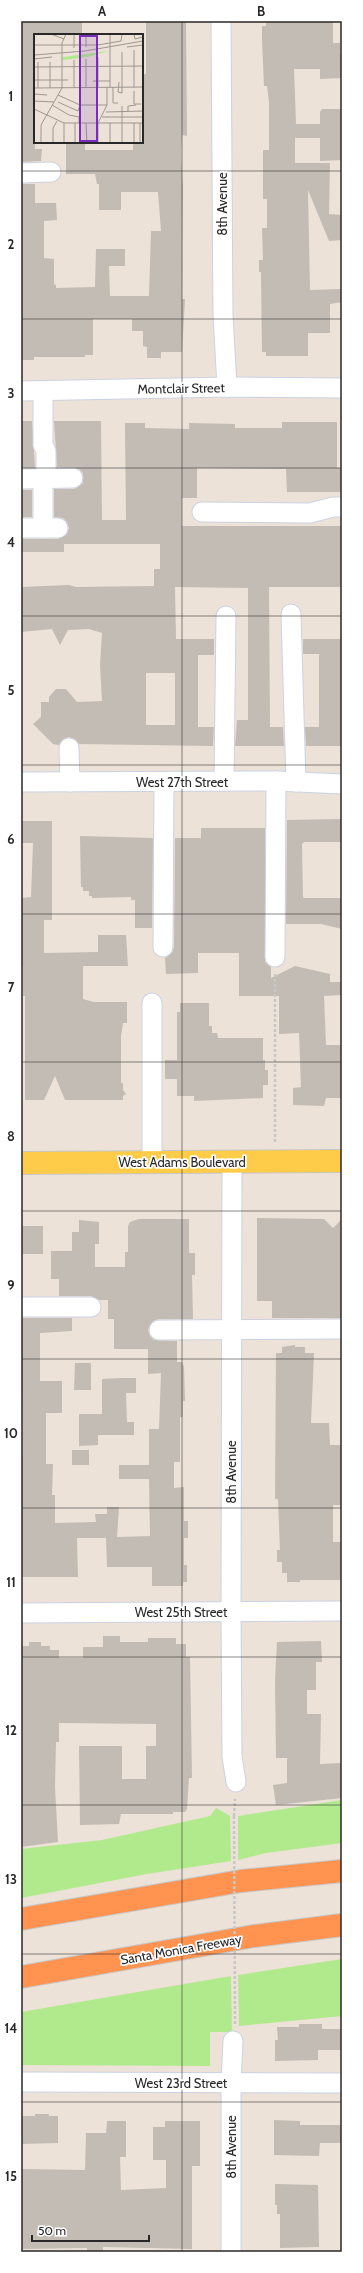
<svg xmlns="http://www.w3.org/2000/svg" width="363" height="2273" font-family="Cabin,sans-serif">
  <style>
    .green { fill: #b1ea8d }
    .building { fill: #c3bcb4; fill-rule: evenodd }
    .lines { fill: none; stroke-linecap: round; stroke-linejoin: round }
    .minor-casing { stroke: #ccd2e3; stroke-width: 21 }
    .major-casing { stroke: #c7c7c7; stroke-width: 24 }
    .highway-casing { stroke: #c7c7c7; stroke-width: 24 }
    .path { stroke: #c7c7c7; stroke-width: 2.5; stroke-dasharray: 3 2; stroke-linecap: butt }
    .minor { stroke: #fff; stroke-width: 19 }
    .major { stroke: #ffcc49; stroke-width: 22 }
    .highway { stroke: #ff934f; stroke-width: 22 }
    .path-bridge { stroke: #c7c7c7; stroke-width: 2.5; stroke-dasharray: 3 2; stroke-linecap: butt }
    .grid { fill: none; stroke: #282828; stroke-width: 1; stroke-opacity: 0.55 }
    .labels { text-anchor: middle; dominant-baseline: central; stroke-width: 3.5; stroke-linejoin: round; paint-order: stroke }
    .street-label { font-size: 13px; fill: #282828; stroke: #fff }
    .inset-road { fill: none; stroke: #9e9891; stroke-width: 1 }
    .view { fill: #7b2cbf; fill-opacity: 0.15; stroke: #7b2cbf; stroke-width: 2 }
    .inset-edge { fill: none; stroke: #282828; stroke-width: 2 }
    .neatline { fill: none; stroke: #282828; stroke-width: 1.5 }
    .grid-label { font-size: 13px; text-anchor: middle; font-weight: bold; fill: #282828 }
  </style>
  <rect width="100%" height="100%" fill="#ece2d7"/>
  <!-- green -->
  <g class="green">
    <path d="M342,1800v43l-76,10 -28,7v-44z"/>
    <path d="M216,1808l14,8 1,45 -84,13 -126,24v-49l81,-9 108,-24z"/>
    <path d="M342,1959v57l-103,10 -1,-51z"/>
    <path d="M231,1976l1,56h-22v34l-189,-1v-53z"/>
  </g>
  <!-- building -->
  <g class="building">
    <path d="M21,21h61v14h-47v114h7l-1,12 -20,1z"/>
    <path d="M146,21h40l1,115 -5,-1 -1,20 2,33 -1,111h3l-3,53h-21v6h-14v-11l-4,-1v-15h-11v-12h-39v36h-8v2h-51v3h-13v-176h14v19h21l1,17 -13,1v37l10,1v25l2,1v3l39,-1 1,-38h29v17h-16l1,30h39l2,-65h10l-3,-39h-37v18h-22v-26h-2l-2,-10h-29v-30h19v6h48v-8h9v-68h4z"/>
    <path d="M266,21h67v22h7v11h2v24l-22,1v-10h-26l2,55h24v-12l2,-3h20v51l-22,1v-23h-25v25h35l-1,51 13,1v25l-13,1 -21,-51 2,100 32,-1v13l-12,2v29h-22v23h-42v-4h-4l-1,-80h-2v-12h4l-1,-32h5v-29h-4v-49h6v-48l-2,-16h-3l-2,-47v-13h4z"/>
    <path d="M21,421h11l3,47h-14z"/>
    <path d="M54,421h47l1,99h24l-1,-97h20v5l44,1v-6l46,1v4h47v-6h55v46h5v24h-55l-1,-23 -89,-1v30h-15v28h160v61h-73l1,140h13l1,19h-49l2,-26h11v-132l-73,-1 1,52h38v16h-16v72h16l-1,19 -134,-2 -4,-5 -6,-2 -6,2 -4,6 -6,-1 -20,-20 8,-7v-15h8v-5l7,-8h10l11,13 25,-1 -2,-36 2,-32 -13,-4 -21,1 -8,15 -8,-16 -31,3v-45l48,-2 7,2 78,-1v-17h6v-25h-96v8h-43v-13h37l9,-5 2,-6 -2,-6 -4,-4 -9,-1v-28h20l9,-6v-10l-4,-4 -22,-2zM146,673h29v52h-29z"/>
    <rect x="21" y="490" width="11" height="27"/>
    <path d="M303,639h39v107h-36l-1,-19h14v-73h-16z"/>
    <path d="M341,819l1,23h-38l-2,2 1,54h39v31l-21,-5h-35l1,-104z"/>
    <path d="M21,821h31v99h-8v33l54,-1v-17h28l2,31h-45v33l11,3h33v21h-4l-2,13v47h2v7l3,4 -3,2v4h-58l-10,-24 -11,24h-19v-104h-2v-30h-2v-68l10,-1 2,-54h-12z"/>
    <path d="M201,828h64v134l6,5v11l24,-12 35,8v8h12v13l-18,1 2,49h16v53h-16l-2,8 -31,-1v-17l8,-1 -2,-54 -20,1v-38h-40v-43h-41v20l-32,1 -1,-16 7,-5 2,-6 1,-109h26z"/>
    <path d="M80,836l73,2 -1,90h-17v-28h-4v-3l-39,1v-2h-3v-5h-6v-4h-2z"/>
    <path d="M180,1003h29v23h3v7h5l1,5h45v22h2v10h3v15h-5v13l-69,3v-5h-17v-17h-12v-19h12v-48h3z"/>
    <path d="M257,1218l67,1 9,9 9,-9v99h-70v-17h-15z"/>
    <path d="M139,1219h50v34h6v22h-3l1,44h-34l-6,2 -5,9 2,6 4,4 23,1v21h5l2,5 1,34h-2v16h-3v45h-6v26l10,-1v34h4v17h-4v27h3v17h-4v4h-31v-19h-45l-1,-29h-29l1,39h-57v-122h2l-2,-137h51v13l-32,2v48h22v32h-16v51h7l-1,31h3v28l41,-1 -1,-8h12v-7h12l-2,30 33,-1 -1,-57h-30v-14h30v-36h10l2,-56 -13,1v-25h-34v-30h-6v-19h-9l-8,-4h-32v-17h-8v-28h21v-19h7v-12l20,2v22h-4v23h30v-15h3v-26l2,-4z"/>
    <rect x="21" y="1226" width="22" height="28"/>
    <path d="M295,1345v2h10v6h9l-3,70h18l1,22h12v60h-9v37h9v38h-42v2h-13v-9h-5v-11h-5v-12h3l-2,-51h-3l1,-146h6v-6z"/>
    <path d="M75,1363h16v27h-17z"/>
    <path d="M121,1378h15v15h-10l1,29h7v13h-36v10l-19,1v-32h23v-35z"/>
    <rect x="72" y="1450" width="17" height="15"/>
    <path d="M103,1636h17v6h28v-4h28v6h10v13h4l2,121h-3l-2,31 -2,3h-12v2h-52l-2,10 -39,1 -1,-79h43v33h24v-33h10v-22l-97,-1v19h-3l-1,45 3,55 -37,5v-201h8v-4h12v4h9v4h9v8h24v-11h20z"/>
    <path d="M321,1641l1,21h-6v28h-9v24h14l-1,50 22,-1v35l-66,7 -3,-20 14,-2v-25h-11l-1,-78 2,-38z"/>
    <path d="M299,2024h23v5h20v21h-24v10l-43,1v-21h3l-1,-13h22z"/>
    <path d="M35,2114h14v2h9v27l-37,1v-28h14z"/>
    <path d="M274,2120l26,1v4h42v18h-22l-1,13 -45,-1z"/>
    <path d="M107,2121h19v36h-6l1,33 45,-2v-28h-13v-33h12v-6h35v45h-8v83l-89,-2v4h-16v-3l-66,1v-80l64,1 1,-37h20z"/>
    <path d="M275,2184l43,1 1,62 -39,1v-34h-3v-9h-2z"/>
  </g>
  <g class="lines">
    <defs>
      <g id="minor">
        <path d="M221,21l2,294 4,72"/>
        <path d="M21,173l30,-1"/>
        <path d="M21,391l206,-4 115,1"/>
        <path d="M43,391v54l3,6v28"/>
        <path d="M21,479l52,-1"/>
        <path d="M43,479v49"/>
        <path d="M202,512l108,1 23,-6h9"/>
        <path d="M21,528h37"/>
        <path d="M291,614l5,168"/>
        <path d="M69,748l1,34"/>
        <path d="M224,781l2,-165"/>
        <path d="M21,782l255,-1 66,3"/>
        <path d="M163,947l1,-165"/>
        <path d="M275,957l1,-176"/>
        <path d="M152,1003v159"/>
        <path d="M232,1162l-1,450 1,144 4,26"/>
        <path d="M21,1307h70"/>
        <path d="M159,1330l183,-1"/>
        <path d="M21,1613l321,-2"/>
        <path d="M21,2082l321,1"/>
        <path d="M231,2252v-169l2,-42"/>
      </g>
      <path id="major" d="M21,1163l321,-2"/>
      <g id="highway">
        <path d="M21,1919l220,-38 101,-10"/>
        <path d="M21,1977l233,-41 88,-11"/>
      </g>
    </defs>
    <!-- minor casing -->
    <use href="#minor" class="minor-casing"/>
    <!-- major casing -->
    <use href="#major" class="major-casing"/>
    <!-- highway casing -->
    <use href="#highway" class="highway-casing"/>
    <!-- path -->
    <g class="path">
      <path d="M275,974v169"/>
      <path d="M234,1816l1,-17"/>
    </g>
    <!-- minor -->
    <use href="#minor" class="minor"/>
    <!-- major -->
    <use href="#major" class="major"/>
    <!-- highway -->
    <use href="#highway" class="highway"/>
    <!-- path-bridge -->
    <path class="path-bridge" d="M234,1816l1,208"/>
  </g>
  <!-- grid -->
  <path class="grid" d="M182,21v2231M21,171h321M21,319h321M21,468h321M21,616h321M21,765h321M21,914h321M21,1062h321M21,1211h321M21,1359h321M21,1508h321M21,1657h321M21,1805h321M21,1954h321M21,2102h321"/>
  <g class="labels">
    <!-- street labels -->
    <g class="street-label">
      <text transform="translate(222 204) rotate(-90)">8th Avenue</text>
      <text transform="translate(181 388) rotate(-1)">Montclair Street</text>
      <text x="182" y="782">West 27th Street</text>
      <text x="182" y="1162">West Adams Boulevard</text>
      <text transform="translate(231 1472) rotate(-90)">8th Avenue</text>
      <text x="181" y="1612">West 25th Street</text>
      <text transform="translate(181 1949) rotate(-10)">Santa Monica Freeway</text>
      <text x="181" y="2083">West 23rd Street</text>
      <text transform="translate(231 2147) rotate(-90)">8th Avenue</text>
    </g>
  </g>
  <!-- overview -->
  <g transform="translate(34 34)">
    <rect width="109" height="109" fill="#ece2d7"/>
    <path d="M75,17l-22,6 -24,3v-3z" fill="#b1ea8d"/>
    <path class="inset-road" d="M17,0l13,5M76,0v53M100,0l1,5 8,-2M0,11h64l23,-4 1,-7M52,13v-13M93,13l16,-2M40,14v-14M0,21l51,-4 58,-10M64,23v30M0,25l18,-2M52,25v28M40,26v27M4,28v26M16,28v26M0,33l109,-1M0,46h34M59,47h17M85,48l-1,10 4,1v-41M79,53v16h5M100,53v-37M0,54l109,-1M100,57v13h7M0,60l13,1M24,61l22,10h27M0,67l20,1M24,68l20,9 2,-6M18,71l17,10 10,2v6M88,72v37M0,75l30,14h79M94,77v-5l8,-1M72,78l37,-1M68,83h41M41,89v20M52,89l1,20M76,89v20M106,89v20M7,109v-18l21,-37v-45l4,-9M19,109v-15l4,-7M30,109v-20M64,109v-20l9,-18v-18M100,109v-20"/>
    <path class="view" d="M46,2h17v105h-17z"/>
    <rect width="109" height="109" class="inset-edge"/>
  </g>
  <!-- border -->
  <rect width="363" height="2273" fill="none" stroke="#ffffff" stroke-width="44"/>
  <!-- scale -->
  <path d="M32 2235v6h117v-6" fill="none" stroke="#282828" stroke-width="2"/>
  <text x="38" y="2235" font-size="12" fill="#282828" stroke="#ffffff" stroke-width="3" paint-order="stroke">50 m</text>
  <rect x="22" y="22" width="319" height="2229" class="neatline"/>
  <g class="grid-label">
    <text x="102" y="16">A</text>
    <text x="261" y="16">B</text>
    <text x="11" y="101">1</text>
    <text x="11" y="249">2</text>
    <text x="11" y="398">3</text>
    <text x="11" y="547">4</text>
    <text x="11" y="695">5</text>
    <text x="11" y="844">6</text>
    <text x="11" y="992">7</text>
    <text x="11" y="1141">8</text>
    <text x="11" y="1290">9</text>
    <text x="11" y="1438">10</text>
    <text x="11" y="1587">11</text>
    <text x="11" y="1735">12</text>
    <text x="11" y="1884">13</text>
    <text x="11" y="2033">14</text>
    <text x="11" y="2181">15</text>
  </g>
</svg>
